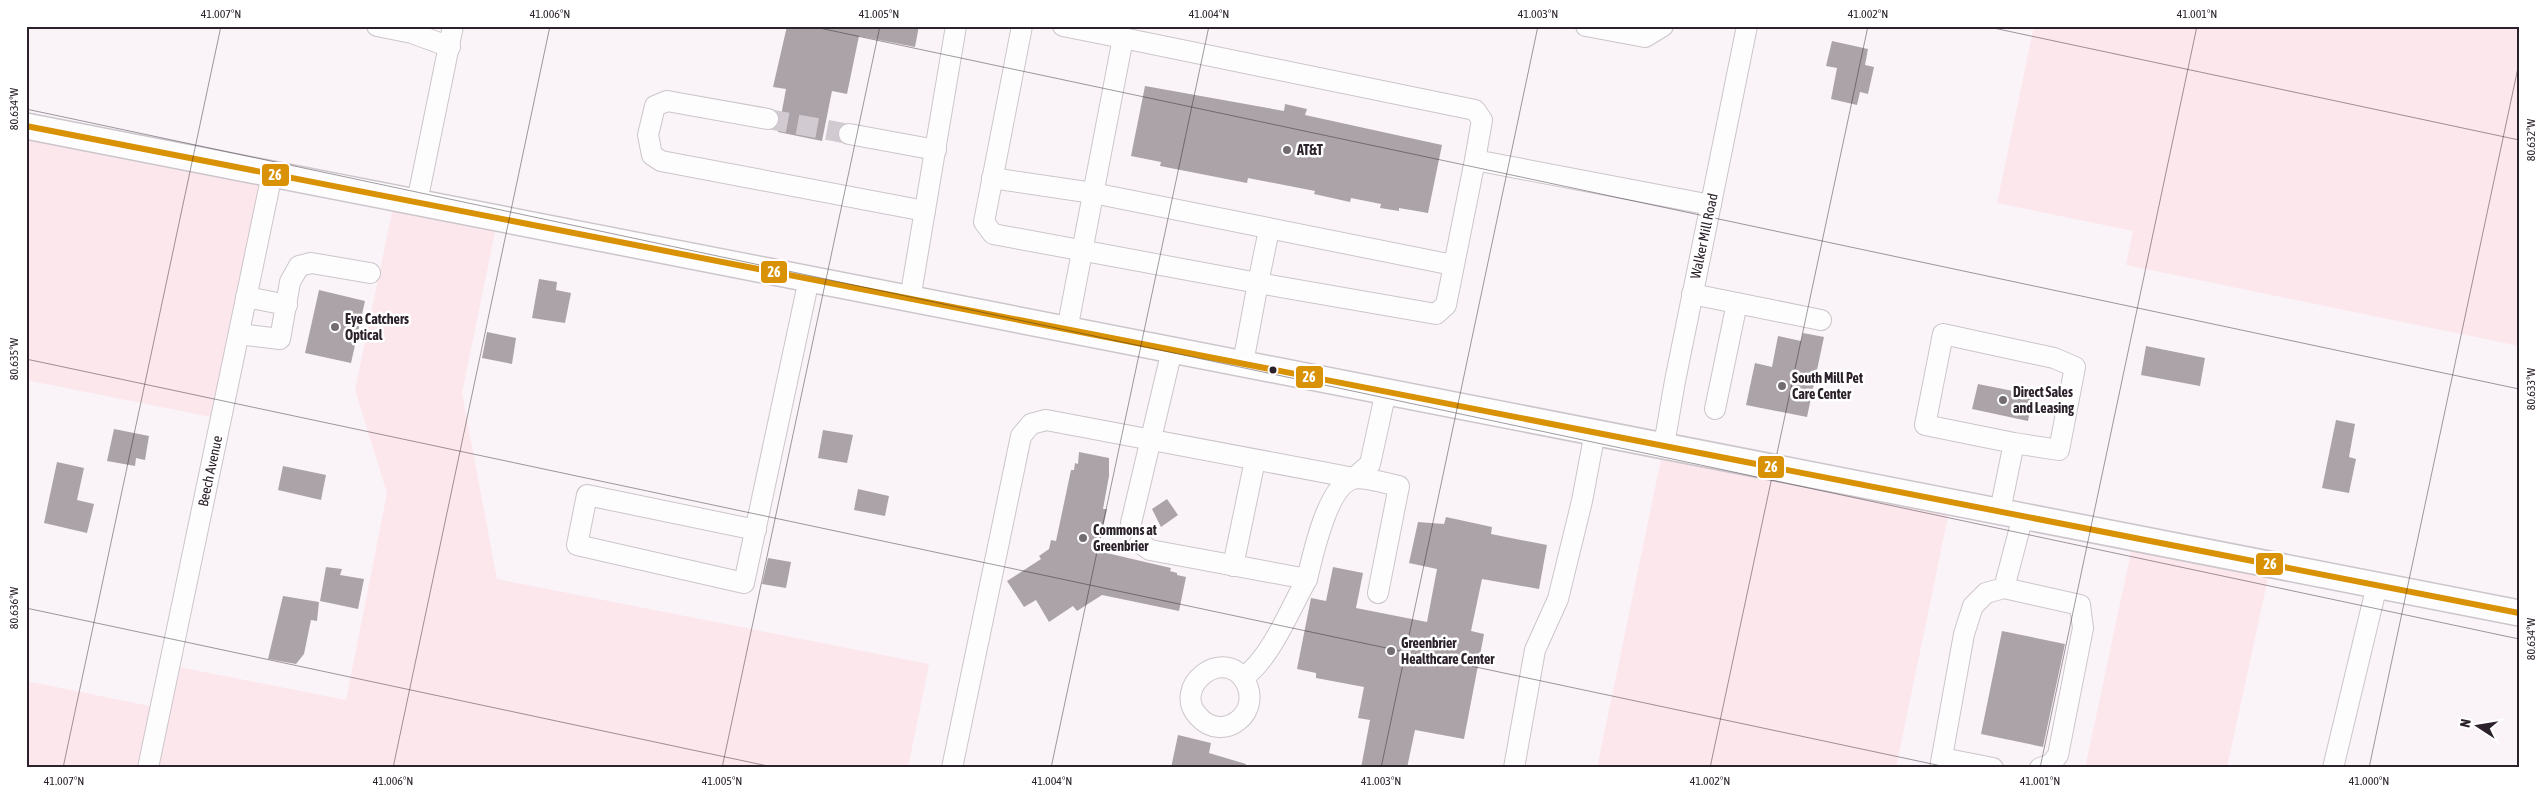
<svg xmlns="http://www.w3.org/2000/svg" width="2545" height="794" font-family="'Asap Condensed',sans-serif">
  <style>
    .green { fill: #fce7ec }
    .building { fill: #aba3a8 }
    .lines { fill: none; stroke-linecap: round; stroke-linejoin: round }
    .minor-tunnel { stroke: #d1cad0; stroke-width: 20; stroke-dasharray: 20 10; stroke-linecap: butt }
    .minor-casing { stroke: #ccc5cb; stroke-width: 22 }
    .major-casing { stroke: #ccc5cb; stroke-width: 28 }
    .minor { stroke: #fefdfe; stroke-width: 20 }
    .major { stroke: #fefdfe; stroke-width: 25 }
    .bus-1-casing { stroke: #fff; stroke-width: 10 }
    .bus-1 { stroke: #d99206; stroke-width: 6 }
    .ticks { fill: none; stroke: #2c222b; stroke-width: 1; stroke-opacity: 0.45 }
    .poi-dot { fill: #746c73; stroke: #fff; stroke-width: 2 }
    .bus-dot { fill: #2c222b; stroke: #fff; stroke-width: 2 }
    .labels { text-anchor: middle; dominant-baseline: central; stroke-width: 5; stroke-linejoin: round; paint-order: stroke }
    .poi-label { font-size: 14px; font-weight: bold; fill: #2c222b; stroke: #fff; text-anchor: start }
    .street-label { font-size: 14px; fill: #2c222b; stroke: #fff }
    .line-badge { stroke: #fff; stroke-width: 2 }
    .badge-label { font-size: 14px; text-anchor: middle; font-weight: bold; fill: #fff }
    .neatline { fill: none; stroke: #2c222b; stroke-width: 2 }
    .ticks-label { font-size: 12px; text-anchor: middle; fill: #2c222b }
  </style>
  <rect width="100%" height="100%" fill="#faf4f9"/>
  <!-- green -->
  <g class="green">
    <path d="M2034,26h485v320l-393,-81 7,-34 -136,-28z"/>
    <path d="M26,126l246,48 -51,245 -195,-39z"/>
    <path d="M395,198l103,20 -36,175 35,186 432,85 -21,104h-882v-87l134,27 9,-43 177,35 41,-207 -32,-103z"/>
    <path d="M1664,445l287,57 -55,266h-299z"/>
    <path d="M2134,538l137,26 -44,204h-142z"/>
  </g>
  <!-- building -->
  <g class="building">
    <path d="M787,26h132l-4,21 -56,-11 -12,58 -15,-3 -10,50 -44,-9 8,-43 -13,-2z"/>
    <path d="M1832,41l36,8 -3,16 9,2 -6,27 -8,-2 -3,13 -26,-6 6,-31 -11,-2z"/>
    <path d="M1145,86l139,25 1,-7 22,5 -2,6 137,30 -14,68 -29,-5v3l-19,-3 1,-4 -30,-6 -1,4 -36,-8 1,-3 -67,-13 -1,5 -87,-17 1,-4 -30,-6z"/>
    <path d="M539,279l18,3 -1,8 15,3 -6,30 -33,-5z"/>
    <path d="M319,290l46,11 -14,62 -46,-10z"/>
    <path d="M487,332l29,6 -4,26 -30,-6z"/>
    <path d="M1803,333l21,4 -17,80 -61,-12 9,-42 17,4 6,-31 23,5z"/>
    <path d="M2146,346l59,12 -5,28 -59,-11z"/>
    <path d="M1978,384l35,7 1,-6 20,4 -6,32 -56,-12z"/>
    <path d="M2336,420l19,4 -6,33 7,2 -7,34 -27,-5z"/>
    <path d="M114,429l35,7 -4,24 -9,-2 -1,8 -28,-5z"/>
    <path d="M823,430l30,5 -6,28 -29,-5z"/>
    <path d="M1079,452l30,6v18l-6,33h4l-9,42 73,17 -1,3 7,2v2l9,2 -7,34 -77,-16 -25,16 -4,-5 -24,16 -13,-22 -12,7 -17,-26 34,-22 -2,-3 10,-7 2,-9 5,1 15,-71h3l1,-7 3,1z"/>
    <path d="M57,462l27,6 -7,32 17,4 -7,29 -43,-10z"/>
    <path d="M283,466l43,9 -5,25 -43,-10z"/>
    <path d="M858,489l31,7 -4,20 -31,-6z"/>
    <path d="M1167,499l11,16 -17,12 -9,-18z"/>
    <path d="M1446,517l46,10 -1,7 56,11 -8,44 -57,-10 -11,52 13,3 -20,105 -49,-9 -8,38h-46l9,-48 -12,-2 6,-31 -48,-9v-5l-19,-4 14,-71 15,3 7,-34 30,6 -7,35 71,14 10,-53 -28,-6 9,-41 26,2z"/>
    <path d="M768,558l23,4 -5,26 -24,-4z"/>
    <path d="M326,567l16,2 -2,6 24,4 -6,30 -38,-8z"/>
    <path d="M283,596l36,6 -2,19 -6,-1 -7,34 -8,10 -28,-5z"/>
    <path d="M2002,631l63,13 -22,103 -62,-13z"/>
    <path d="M1178,735l33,8 -2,10 37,11 -1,4h-74z"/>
  </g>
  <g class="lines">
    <!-- minor-tunnel -->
    <path class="minor-tunnel" d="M768,119l81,15"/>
    <defs>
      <g id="minor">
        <path d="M377,26l35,7 38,14"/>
        <path d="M1022,26l-38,196 9,12 265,49 11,-53"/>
        <path d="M1063,26l60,12"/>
        <path d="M1586,26l59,11 18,-11"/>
        <path d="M768,119l-101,-18 -12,5 -7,29 4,20 9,6 264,50"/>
        <path d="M849,134l87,16"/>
        <path d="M992,178l101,15 360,72"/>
        <path d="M417,202l36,-176"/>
        <path d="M1692,294l129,26"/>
        <path d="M246,297l41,8"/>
        <path d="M910,299l46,-273"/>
        <path d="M1067,330l56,-292 352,72 7,10 -7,40 236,45"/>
        <path d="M239,334l41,5 10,-57 9,-16 12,-3 59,10"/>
        <path d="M1243,363l15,-80 178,31 10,-9 29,-145"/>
        <path d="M1715,409l22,-106"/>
        <path d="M1664,445l11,-64 72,-355"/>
        <path d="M2000,511l14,-68 45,7 16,-83 -21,-9 -111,-24 -18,91 89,18"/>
        <path d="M1131,523l41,-173"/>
        <path d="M756,530l-169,-35 -10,50 167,38 65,-304"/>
        <path d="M1140,543l10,7 157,29c6,-24 20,-93 46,-100 9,-3 36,5 46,7l-21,107"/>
        <path d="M1233,566l22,-106"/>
        <path d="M2004,588l76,17 3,23 -25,127 -7,9 -11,4"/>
        <path d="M1243,678c23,33 -20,67 -45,38 -26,-28 22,-68 45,-38 28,-20 47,-69 64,-99"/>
        <path d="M1942,758l51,10"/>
        <path d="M148,768l124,-594"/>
        <path d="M952,768l69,-332 10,-12 15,-4 308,58 16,-14 16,-73"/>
        <path d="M1514,768l21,-118 23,-51 24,-98 13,-69"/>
        <path d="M1940,768l24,-134 9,-28 13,-13 18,-5 19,-72"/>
        <path d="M2333,768l44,-183"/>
      </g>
      <path id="major" d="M26,126l2493,487"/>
    </defs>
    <!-- minor casing -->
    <use href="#minor" class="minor-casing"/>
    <!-- major casing -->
    <use href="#major" class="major-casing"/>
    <!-- minor -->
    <use href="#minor" class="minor"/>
    <!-- major -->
    <use href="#major" class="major"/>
    <defs>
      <path id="bus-1" d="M26,126l2493,487"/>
    </defs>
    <!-- bus-1 casing -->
    <use href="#bus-1" class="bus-1-casing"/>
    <!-- bus-1 -->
    <use href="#bus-1" class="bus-1"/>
  </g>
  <!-- ticks -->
  <path class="ticks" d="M810,26l1709,363M1984,26l535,114M26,109l2493,530M26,359l1925,409M26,608l751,160M63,768l158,-742M393,768l157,-742M722,768l158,-742M1051,768l158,-742M1381,768l157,-742M1710,768l158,-742M2040,768l157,-742M2369,768l150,-705"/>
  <!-- markers -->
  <g class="poi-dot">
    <circle cx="1287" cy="150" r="5"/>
    <circle cx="335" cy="327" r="5"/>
    <circle cx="1782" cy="386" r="5"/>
    <circle cx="2003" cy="400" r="5"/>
    <circle cx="1083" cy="538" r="5"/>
    <circle cx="1391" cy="651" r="5"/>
  </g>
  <circle class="bus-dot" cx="1273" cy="370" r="4.5"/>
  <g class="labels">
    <!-- poi labels -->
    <g class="poi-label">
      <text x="1297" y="150">AT&amp;T</text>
      <text x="345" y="319">Eye Catchers<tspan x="345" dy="16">Optical</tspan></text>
      <text x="1792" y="378">South Mill Pet<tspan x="1792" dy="16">Care Center</tspan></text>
      <text x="2013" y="392">Direct Sales<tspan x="2013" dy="16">and Leasing</tspan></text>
      <text x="1093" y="530">Commons at<tspan x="1093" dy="16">Greenbrier</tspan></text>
      <text x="1401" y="643">Greenbrier<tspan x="1401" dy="16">Healthcare Center</tspan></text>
    </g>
    <!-- street labels -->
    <g class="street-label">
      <text transform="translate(1704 236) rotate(-78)">Walker Mill Road</text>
      <text transform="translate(210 471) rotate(-78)">Beech Avenue</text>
    </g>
  </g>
  <g class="line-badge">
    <rect x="261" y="163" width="29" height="24" rx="5" fill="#d99206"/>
    <rect x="760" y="260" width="28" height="24" rx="5" fill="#d99206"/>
    <rect x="1295" y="365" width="29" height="24" rx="5" fill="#d99206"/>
    <rect x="1757" y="455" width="28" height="24" rx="5" fill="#d99206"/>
    <rect x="2255" y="552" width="29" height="24" rx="5" fill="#d99206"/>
  </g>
  <g class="badge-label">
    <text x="275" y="180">26</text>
    <text x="774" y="277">26</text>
    <text x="1309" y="382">26</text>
    <text x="1771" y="472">26</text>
    <text x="2270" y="569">26</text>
  </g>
  <!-- border -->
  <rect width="2545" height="794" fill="none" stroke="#ffffff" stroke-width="55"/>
  <!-- north arrow -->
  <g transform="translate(2478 726) rotate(282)" stroke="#ffffff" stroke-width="4" paint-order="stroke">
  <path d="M0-4L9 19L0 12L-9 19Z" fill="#2c222b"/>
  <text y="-8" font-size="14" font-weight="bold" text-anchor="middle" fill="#2c222b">N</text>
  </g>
  <rect x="28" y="28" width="2490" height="738" class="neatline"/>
  <g class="ticks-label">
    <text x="221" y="18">41.007°N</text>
    <text x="550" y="18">41.006°N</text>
    <text x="879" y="18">41.005°N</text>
    <text x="1209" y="18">41.004°N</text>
    <text x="1538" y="18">41.003°N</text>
    <text x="1868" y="18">41.002°N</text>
    <text x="2197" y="18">41.001°N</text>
    <text transform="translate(14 109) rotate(-90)" y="4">80.634°W</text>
    <text transform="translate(2531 140) rotate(-90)" y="4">80.632°W</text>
    <text transform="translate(14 359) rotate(-90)" y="4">80.635°W</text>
    <text transform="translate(2531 389) rotate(-90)" y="4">80.633°W</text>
    <text transform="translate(14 608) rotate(-90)" y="4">80.636°W</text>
    <text transform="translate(2531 639) rotate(-90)" y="4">80.634°W</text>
    <text x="64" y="785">41.007°N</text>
    <text x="393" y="785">41.006°N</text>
    <text x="722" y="785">41.005°N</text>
    <text x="1052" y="785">41.004°N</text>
    <text x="1381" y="785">41.003°N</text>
    <text x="1710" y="785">41.002°N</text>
    <text x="2040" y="785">41.001°N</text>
    <text x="2369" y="785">41.000°N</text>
  </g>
</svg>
